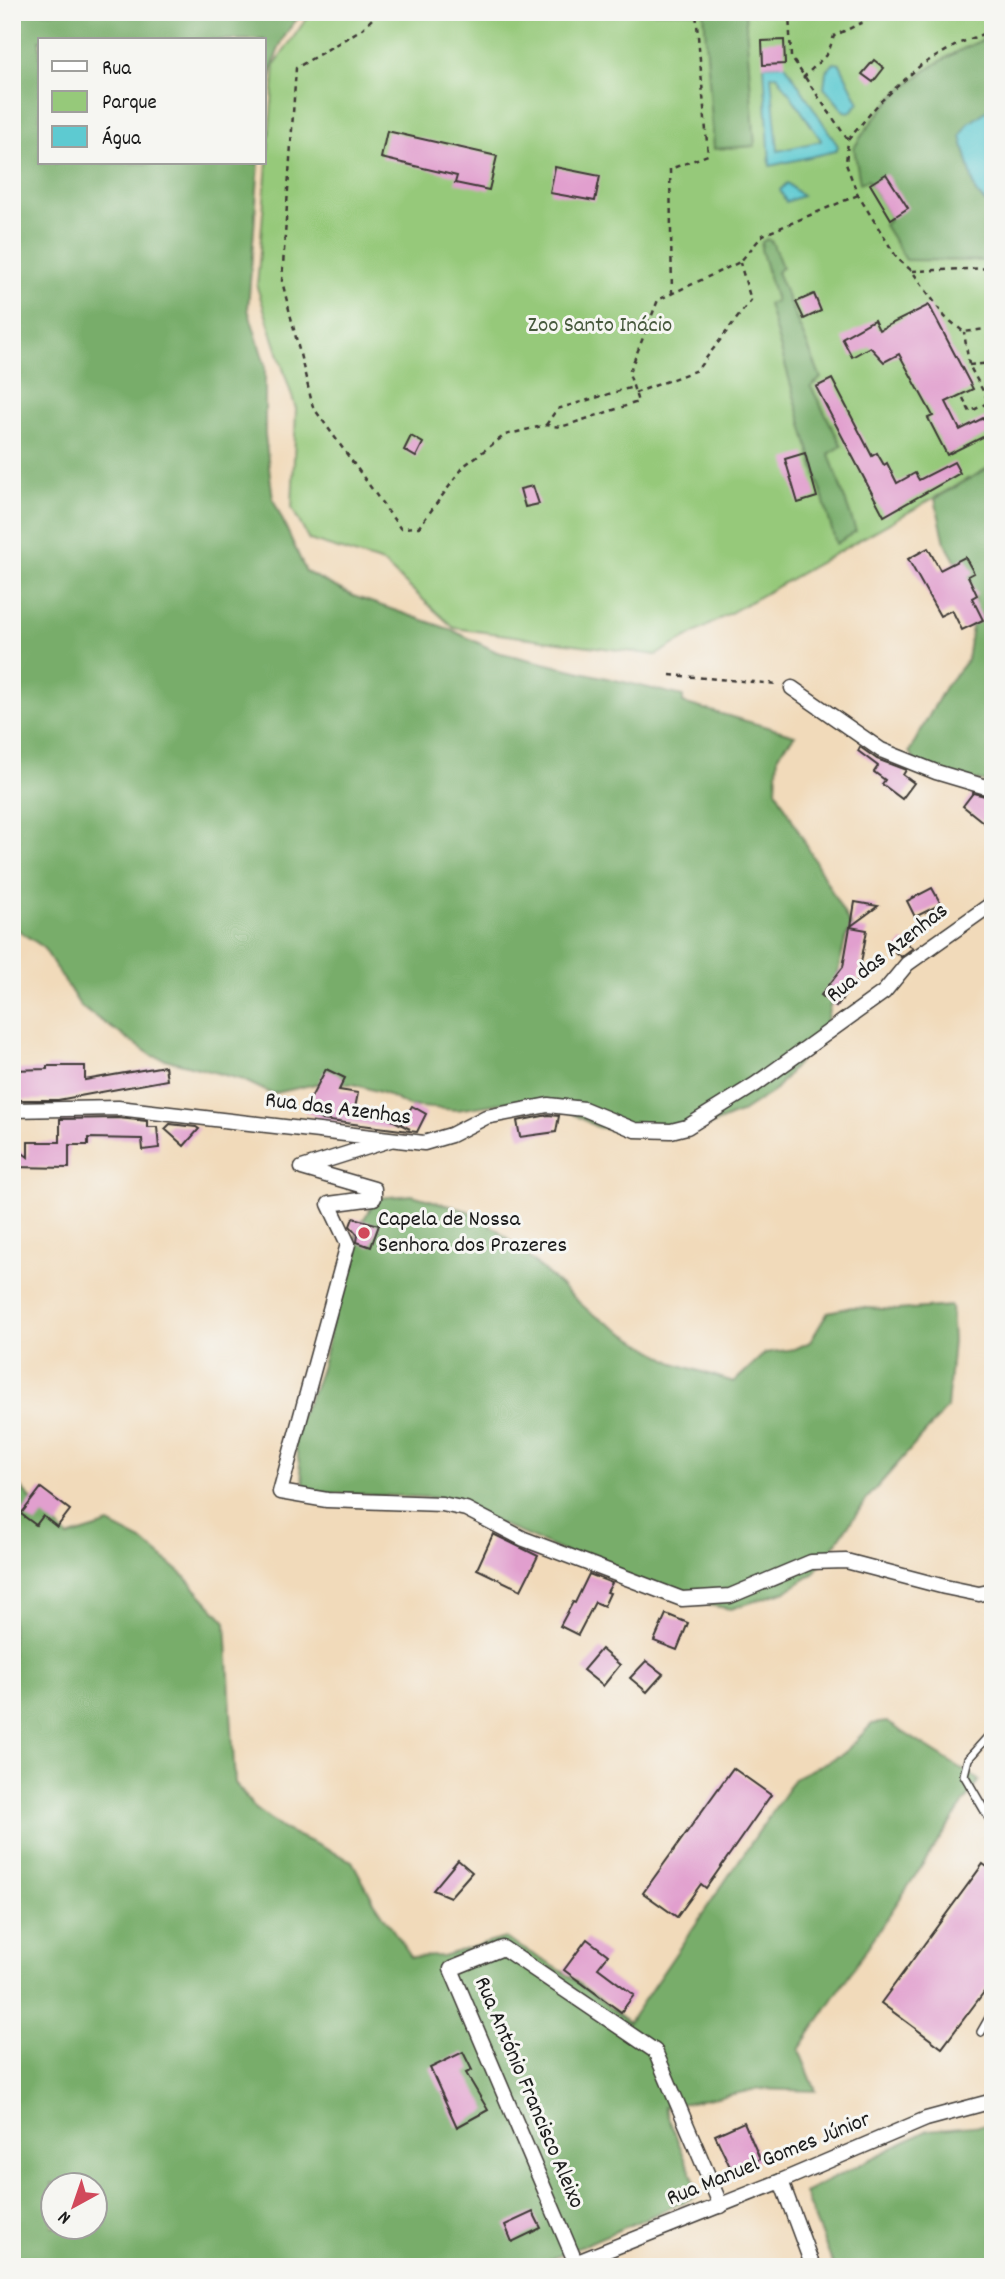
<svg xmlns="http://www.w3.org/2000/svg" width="1005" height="2279" font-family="Dekko,sans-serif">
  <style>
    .green { fill: #96c97a; stroke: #59724b; stroke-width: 2 }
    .forest { fill: #78ad6a; stroke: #4a6443; stroke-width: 2; fill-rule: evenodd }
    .water { fill: #5dcad1; stroke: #3c7376; stroke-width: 2; fill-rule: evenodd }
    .building { fill: #e19fce }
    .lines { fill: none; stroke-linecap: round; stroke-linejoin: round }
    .service-casing { stroke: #3c3834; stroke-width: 10 }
    .minor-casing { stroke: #3c3834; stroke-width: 17 }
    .path { stroke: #3c3834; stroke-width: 2.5; stroke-dasharray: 5 5; stroke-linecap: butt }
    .service { stroke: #fff; stroke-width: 7 }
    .minor { stroke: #fff; stroke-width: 14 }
    .poi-dot { fill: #d1495b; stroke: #f6f6f2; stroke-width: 2.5 }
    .labels { text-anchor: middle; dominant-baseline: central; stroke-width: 6; stroke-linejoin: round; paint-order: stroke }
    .park-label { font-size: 23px; fill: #47593d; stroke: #f6f6f2 }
    .street-label { font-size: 23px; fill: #1c1c1c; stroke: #f6f6f2 }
    .poi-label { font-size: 23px; fill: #1c1c1c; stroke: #f6f6f2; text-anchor: start }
  </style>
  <rect width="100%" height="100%" fill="#f6f6f2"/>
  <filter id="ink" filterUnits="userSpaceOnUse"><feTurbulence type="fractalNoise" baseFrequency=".0143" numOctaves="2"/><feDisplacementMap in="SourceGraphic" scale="14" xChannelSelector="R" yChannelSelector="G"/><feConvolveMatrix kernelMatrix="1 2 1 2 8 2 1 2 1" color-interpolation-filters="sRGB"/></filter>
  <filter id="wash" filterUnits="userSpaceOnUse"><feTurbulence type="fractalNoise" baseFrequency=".00686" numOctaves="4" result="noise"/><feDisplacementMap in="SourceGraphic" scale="28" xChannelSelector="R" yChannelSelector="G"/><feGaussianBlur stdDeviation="1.57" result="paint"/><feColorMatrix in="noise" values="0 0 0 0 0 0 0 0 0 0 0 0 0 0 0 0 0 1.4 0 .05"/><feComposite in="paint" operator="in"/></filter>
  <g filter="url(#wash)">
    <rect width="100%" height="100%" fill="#f1daba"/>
    <!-- green -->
    <path class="green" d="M311,12h682v465l-24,1 -313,177 -202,-27 -71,-65 -74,-23 -17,-32 4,-99 -39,-122 18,-223z"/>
    <!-- forest -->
    <g class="forest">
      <path d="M12,12h293c-29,23 -36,65 -41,100v-72h-224v123h219l-11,146 17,56v70l8,64 33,73 47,24 99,34 45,22 186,44v7l112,32 -17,20 -2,35 76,138 -6,9 -22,95 -50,59 -34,22 -29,12 -36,9h-42l-36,-7 -38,-21 -38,-6 -64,10 -49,-4 -22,-12 -33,-10h-38l-43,10 -29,-14 -90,-24 -72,-49 -38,-60 -31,-21z"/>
      <path d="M704,12h41l10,134 -41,3z"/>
      <path d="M993,36v70l-32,30 15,57 17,17v51l-87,-1 -22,-35 7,-7 -23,-38 -8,3 -6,-35c32,-54 80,-90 139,-112z"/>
      <path d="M767,239l5,3 10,25 -5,5 44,106 -10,9 31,59 -13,8 27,77 -20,13 -68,-240 8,-3 -15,-52 1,-7z"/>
      <path d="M993,465v318l-70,-11 -14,-20 36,-65 22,-27 5,-34 3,-30 -30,-53 -10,-44z"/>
      <path d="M412,1195l56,16 30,19 93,83 83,50 60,19 31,-29 30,-4 15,-7 18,-30 24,-5 45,3 54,-4 2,35 -6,67 -76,86 -58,80 -27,17 -55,18 -57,-10 -235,-101 -133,-6 -15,-63c54,-72 33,-164 87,-231z"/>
      <path d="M12,1479l56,58 41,-13 35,18 37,31 45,49 9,161 21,26 27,20 69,32 21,39 38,57 31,-1 63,-18 60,35 64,49 167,-245 47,-23 29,-30 15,-2 92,58 -180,270 17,41 -56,-2 -96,18 36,88 -167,72h-521zM52,2184h42v42h-42z"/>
      <path d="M993,2124v143h-159l-30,-74 124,-63z"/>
    </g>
    <!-- water -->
    <g class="water">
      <path d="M834,63l6,1 19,39 -9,9 -6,-1 -20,-24 2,-15z"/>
      <path d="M785,64l53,82 -2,5 -66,15 -6,-101zM777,75l44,65v1l-43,10 -7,-75z"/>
      <path d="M993,106v104l-17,-17 -15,-57 7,-12z"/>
      <path d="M787,183l15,13 -16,6 -6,-12z"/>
    </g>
    <g id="blocks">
      <!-- building -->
      <g class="building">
        <path d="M784,40l1,24 -22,1 -1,-24z"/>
        <path d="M874,60l10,8 -11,14 -11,-8z"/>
        <path d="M387,131l110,25 -8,34 -34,-7 2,-7 -76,-18z"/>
        <path d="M555,167l45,9 -5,25 -45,-8z"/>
        <path d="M886,174l22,34 -17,11 -21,-35z"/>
        <path d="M814,294l7,17 -17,8 -8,-17z"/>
        <path d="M929,305l44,84 -27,13 14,28 33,-17v19l-46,23 -19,-37 5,-2 -34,-62 -15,8 -14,-15 -18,10 -10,-19 32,-18 5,10z"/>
        <path d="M832,379l40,77 5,-3 7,12 3,-2 10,20 18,-10 4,7 35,-18 6,11 -76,43 -68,-129z"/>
        <path d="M411,436l12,7 -7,14 -12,-7z"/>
        <path d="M805,453l12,44 -19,6 -13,-44z"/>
        <path d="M533,486l6,18 -14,3 -5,-18z"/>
        <path d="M928,548l12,22 25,-13 9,16 -6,3 9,19 -5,3 11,22 -21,10 -10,-20 -12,6 -32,-57z"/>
        <path d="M860,747l17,12 29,11 -3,5 11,8 -12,16 -20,-15 3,-4 -11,-8 4,-6 -20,-15z"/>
        <path d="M973,793l20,5v32l-30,-24z"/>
        <path d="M932,888l9,16 -26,13 -8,-16z"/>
        <path d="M855,902l23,4 -27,20z"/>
        <path d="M850,927l17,3 -9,49 -22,28 -15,-12 22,-28z"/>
        <path d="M903,941l10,7 -12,9 -6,-5z"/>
        <path d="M47,1066h38v14l80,-14 2,14 -109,20h-46v-30l35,-1z"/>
        <path d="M326,1069l19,9 -6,12 19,3 -3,15 19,3 36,18 -9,-5 11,-18 14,8 -9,18 -95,-12 -18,-9z"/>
        <path d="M548,1115l11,1 -3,16 -36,5 -3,-16z"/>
        <path d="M118,1118l29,3v6h10l2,21 -16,2 -1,-11 -54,-1v7h-19v23l-57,-1v-22l16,12v-15h32v-23z"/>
        <path d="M170,1124l26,3 3,2 -15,17 -19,-17z"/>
        <path d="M353,1218l26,7 -8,22 -14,-5 1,-7 -8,-9z"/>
        <path d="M41,1488l29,22 -13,17 -14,-11 -7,9 -15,-11z"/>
        <path d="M493,1534l45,22 -17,34 -44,-21z"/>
        <path d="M589,1574l23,9 -5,9 3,1 -6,13 -9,-4 -17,33 -18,-9 13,-24 2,1z"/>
        <path d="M666,1614l22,9 -11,27 -23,-9z"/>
        <path d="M601,1649l19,16 -17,21 -20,-16z"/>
        <path d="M646,1661l17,13 -16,18 -17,-14z"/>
        <path d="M733,1768l38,27 -65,93 -5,-4 -24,33 -34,-24z"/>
        <path d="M458,1860l14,12 -22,25 -17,-7z"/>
        <path d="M983,1864l10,7v109l-51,68 -61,-45z"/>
        <path d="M587,1939l21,16 -10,13 36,27 -13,17 -57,-42z"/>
        <path d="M463,2052l9,18 -6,3 22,37 -31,17 -27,-59z"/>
        <path d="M744,2122l16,37 -28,12 -17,-36z"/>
        <path d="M533,2212l8,16 -29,14 -7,-17z"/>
      </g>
    </g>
  </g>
  <g filter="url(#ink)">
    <use href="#blocks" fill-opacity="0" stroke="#3c3834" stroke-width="2"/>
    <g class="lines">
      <defs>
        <g id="service">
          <path d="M993,1731l-25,28 -4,16 29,50"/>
          <path d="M981,2032l12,-21"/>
        </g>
        <g id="minor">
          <path d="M792,688l89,62 55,22 57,17"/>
          <path d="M12,1110l106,-2 306,35 27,-8 35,-18 62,-12 36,4 51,21 36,1 16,-4 69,-43 128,-92 23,-28 86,-61"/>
          <path d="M390,1140l-88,28 72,21v9l-45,6 19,40 -68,248 47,8 115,4 24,5 58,30 158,60 48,-3 81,-34 35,-1 99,26 34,7 14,-3"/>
          <path d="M781,2181l32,86"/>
          <path d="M575,2261l-124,-292 52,-21 152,103 66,155"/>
          <path d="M565,2267l216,-86 145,-62 67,-18"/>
        </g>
      </defs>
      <!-- service casing -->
      <use href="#service" class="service-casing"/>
      <!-- minor casing -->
      <use href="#minor" class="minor-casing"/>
      <!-- path -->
      <g class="path">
        <path d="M379,12l-17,17 -66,39 -14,213 31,126 87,121 19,-1 46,-62 40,-30 41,-10 15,2 77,-25 -9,-29 29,-73 82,-38 23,-27 95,-40"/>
        <path d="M586,12h27"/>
        <path d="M789,12l2,45 57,83"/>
        <path d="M993,30l-33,13 -39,22 -41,37 -32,38 -2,24 12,31 39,63 15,13 33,46 19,15 29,-4"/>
        <path d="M803,78l25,-25 6,-17 50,-24"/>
        <path d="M912,271l81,-3"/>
        <path d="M672,294l-2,-125 38,-14 -12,-143"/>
        <path d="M969,365l24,-2"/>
        <path d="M635,393l62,-23 54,-70 -11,-37"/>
        <path d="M963,398l7,14 19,-10 -20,-37 -5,-33"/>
        <path d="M546,425l11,-16 76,-22"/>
        <path d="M670,675l108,9"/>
      </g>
      <!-- service -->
      <use href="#service" class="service"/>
      <!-- minor -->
      <use href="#minor" class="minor"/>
    </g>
  </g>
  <!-- markers -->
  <circle class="poi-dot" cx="364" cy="1233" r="7"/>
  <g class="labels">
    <!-- park labels -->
    <g class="park-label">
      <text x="600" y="326">Zoo Santo Inácio</text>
    </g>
    <!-- street labels -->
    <g class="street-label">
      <text transform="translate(888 954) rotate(-38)">Rua das Azenhas</text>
      <text transform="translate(338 1110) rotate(7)">Rua das Azenhas</text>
      <text transform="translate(528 2093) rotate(67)">Rua António Francisco Aleixo</text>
      <text transform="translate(769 2160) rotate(-22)">Rua Manuel Gomes Júnior</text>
    </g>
    <!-- poi labels -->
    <g class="poi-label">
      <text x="378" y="1220">Capela de Nossa<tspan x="378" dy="26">Senhora dos Prazeres</tspan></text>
    </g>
  </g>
  <!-- margin -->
  <rect width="1005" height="2279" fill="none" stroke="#f6f6f2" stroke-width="42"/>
  <!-- legend -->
  <rect x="38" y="38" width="228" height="126" fill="#f6f6f2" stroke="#9f9f9c" stroke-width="2"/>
  <rect x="52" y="61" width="35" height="10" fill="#ffffff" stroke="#9f9f9c" stroke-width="2"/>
  <text x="102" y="74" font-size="21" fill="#1c1c1c">Rua</text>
  <rect x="52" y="91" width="35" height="21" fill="#96c97a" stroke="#9f9f9c" stroke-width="2"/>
  <text x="102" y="108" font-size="21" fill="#1c1c1c">Parque</text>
  <rect x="52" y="126" width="35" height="21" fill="#5dcad1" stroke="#9f9f9c" stroke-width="2"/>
  <text x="102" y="144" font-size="21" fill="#1c1c1c">Água</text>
  <!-- north arrow -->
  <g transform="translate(74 2206) rotate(220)"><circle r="33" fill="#f6f6f2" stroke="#9f9f9c" stroke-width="2"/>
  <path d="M0-5L12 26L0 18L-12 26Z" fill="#d1495b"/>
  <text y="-10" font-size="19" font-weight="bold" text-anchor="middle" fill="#1c1c1c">N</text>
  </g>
</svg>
